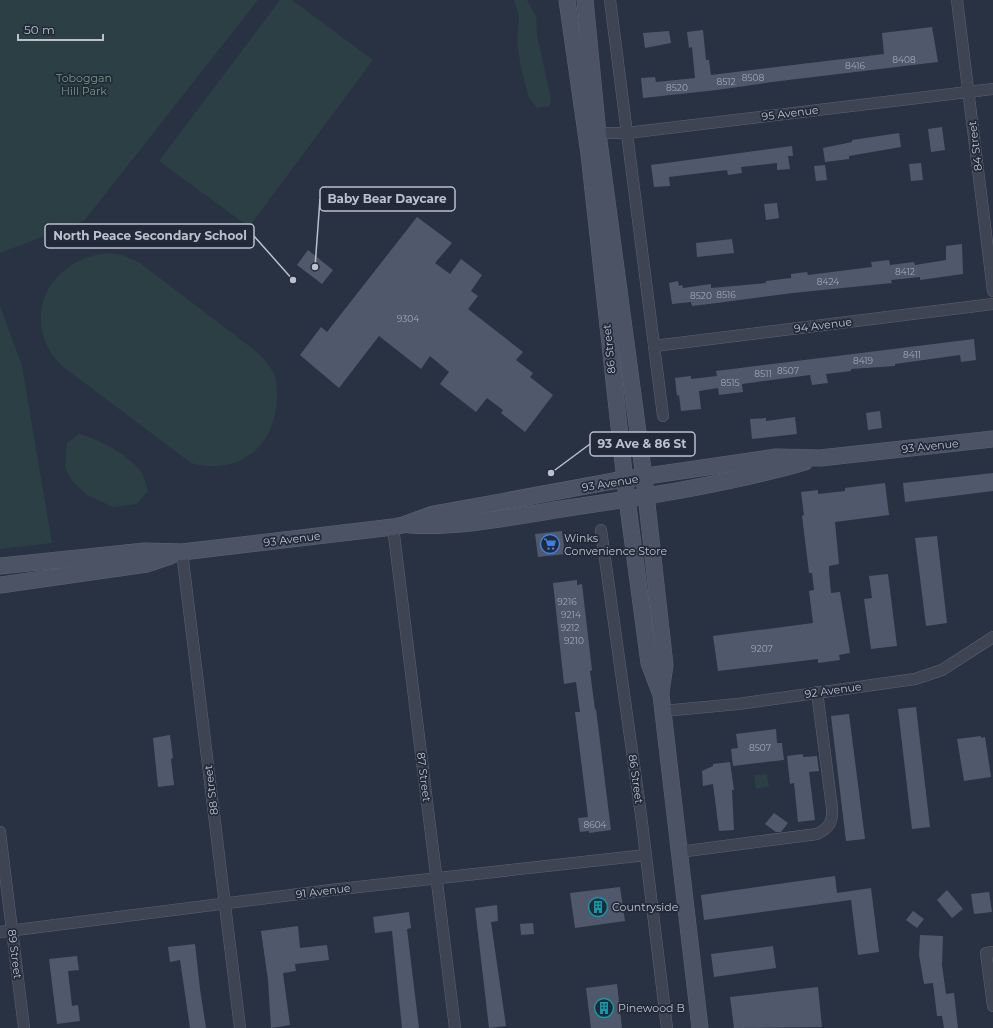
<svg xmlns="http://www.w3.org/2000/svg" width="993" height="1028" font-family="Montserrat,sans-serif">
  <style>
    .green { fill: #2b3f44 }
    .building { fill: #50596b }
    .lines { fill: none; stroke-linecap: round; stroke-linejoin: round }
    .street-casing { stroke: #5c6270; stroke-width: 12 }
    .secondary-casing { stroke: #5c6270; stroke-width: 17 }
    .street { stroke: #3e4452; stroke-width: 11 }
    .secondary { stroke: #4c5365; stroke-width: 16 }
    .labels { text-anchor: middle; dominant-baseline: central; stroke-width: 3.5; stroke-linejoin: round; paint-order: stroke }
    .number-label { font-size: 9px; fill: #a0a6b4 }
    .park-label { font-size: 11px; fill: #749b80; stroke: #222938 }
    .street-label { font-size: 11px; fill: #bbc0cc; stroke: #222938 }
    .poi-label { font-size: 11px; fill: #bbc0cc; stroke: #222938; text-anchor: start }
    .leader { fill: none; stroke: #bbc0cc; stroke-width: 1.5 }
    .callout-dot { fill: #bbc0cc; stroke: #222938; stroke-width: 1.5 }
    .callout { fill: #222938; stroke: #bbc0cc; stroke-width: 1.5 }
    .callout-label { font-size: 12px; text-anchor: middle; font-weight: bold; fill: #bbc0cc }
  </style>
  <rect width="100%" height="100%" fill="#293243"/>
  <!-- green -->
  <g class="green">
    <path d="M0,0h258l-174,221 -84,32z"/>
    <path d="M280,0h12l81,60 -124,167 -90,-66z"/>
    <path d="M514,0h13l9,16 1,19 14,64 -1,7 -13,2 -8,-10 -8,-30 -4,-26 2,-26z"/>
    <path d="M108,253l14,2 18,8 117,89c7,7 13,14 17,22 4,11 3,23 2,34 -6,45 -43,67 -85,55l-129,-97c-7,-8 -15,-17 -18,-28 -14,-46 21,-81 64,-85z"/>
    <path d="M0,306l22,60 30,177 -52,6z"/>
    <path d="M79,434c18,4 53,23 63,39 3,5 4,12 6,18l-11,13 -24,3 -26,-12 -15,-14 -7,-14 2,-24z"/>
    <path d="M767,774l2,13 -13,2 -2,-14z"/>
  </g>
  <!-- building -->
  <g class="building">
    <path d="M932,27l6,35 -166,20 -55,8 -74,8 -2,-20 14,-1 1,5 39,-4 -3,-31 -3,1 -2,-16 16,-2 3,30h3l2,15 173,-21 -2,-21z"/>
    <path d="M669,31l2,12 -26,5 -2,-15z"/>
    <path d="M942,127l3,23 -14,2 -3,-23z"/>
    <path d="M899,133l2,14 -52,9v3l-24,3 -2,-14 29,-6v-2z"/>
    <path d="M792,146l1,10h-5l2,13 -13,1v-7l-36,4 1,6 -14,2 -1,-5 -58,7 1,9 -16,1 -3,-22z"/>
    <path d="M921,163l2,17 -12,1 -2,-17z"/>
    <path d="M825,165l2,15 -11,1 -2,-15z"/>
    <path d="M777,203l2,15 -13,2 -2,-16z"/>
    <path d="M417,217l35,26 -17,20 15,11 11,-15 21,16 -11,16 7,5 -10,13 55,43 -7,8 17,13 -3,4 23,18 -28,37 -24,-19 2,-3 -16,-12 -11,14 -36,-28 9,-12 -19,-16 -9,13 -42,-33 -40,52 -39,-33 21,-28 6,5z"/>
    <path d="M732,239l2,14 -37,4 -1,-14z"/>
    <path d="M962,244l1,30 -43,6v-3l-29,3 1,3 -99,10 -76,10 -25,3 -1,-4 -19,2 -3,-21 9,-2 1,5 3,-1 1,3 28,-4v4l55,-5v-2l25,-3v-4l16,-2 1,3 64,-8 -1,-5 18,-2 1,5 24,-3 1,3 31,-5v-14z"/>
    <path d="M308,250l25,20 -11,14 -25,-19z"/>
    <path d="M974,339l2,21 -15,2 -1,-7 -65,9v2l-44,3v2l-25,3 2,9 -16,2 -2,-10 -68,9 1,8 -24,3 -1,-7 -19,3 2,18 -20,2 -2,-16 -2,1 -2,-18 16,-2v3l26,-3 -1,-5z"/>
    <path d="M880,411l2,17 -14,2 -2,-17z"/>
    <path d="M795,417l2,17 -45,5 -2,-20 16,-1v3z"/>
    <path d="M993,473v18l-88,11 -2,-19z"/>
    <path d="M885,483l4,32 -54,7 4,42 -10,2v5l2,22 9,-1 10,61 -11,2 1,5 -22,3v-4l-100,12 -5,-35 100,-13 -4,-32 5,-1 -2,-17h-3l-7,-57 2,-1 -3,-23 17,-2v4l27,-3v-3z"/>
    <path d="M562,531l3,23 -27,3 -3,-23z"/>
    <path d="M937,536l10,87 -21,3 -11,-88z"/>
    <path d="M888,574l9,72 -26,3 -7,-50 8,-1 -3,-22z"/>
    <path d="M577,580v5l5,-1 10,86 -2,1 5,39 1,-1 15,121 -22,3v-2l-9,1 -2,-14 10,-1 -13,-105h5l-4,-30 -12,2 -11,-101z"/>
    <path d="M916,707l14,120 -18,2 -14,-120z"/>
    <path d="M849,714l16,125 -19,2 -15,-125z"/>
    <path d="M776,729l1,14h5l2,17 -51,6 -2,-17 7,-1 -2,-14z"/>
    <path d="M170,735l3,23 -2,1 3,26 -16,2 -5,-49z"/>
    <path d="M981,736v2l4,-1 6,40 -27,4 -7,-42z"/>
    <path d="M803,754v3l14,-1 2,15 -10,1 6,48 -17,2 -4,-39 -4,1 -3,-28z"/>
    <path d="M730,762l4,28h-2l2,40 -15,1 -6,-47 -10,2 -1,-15 11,-5v-2z"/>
    <path d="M774,813l14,10 -7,9h-5l-11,-8z"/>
    <path d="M835,876l2,17 34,-5 8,64 -21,3 -7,-55 -147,20 -3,-25z"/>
    <path d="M620,887l5,34 -50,7 -5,-35z"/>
    <path d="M947,890l16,19 -11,9 -15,-18z"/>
    <path d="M989,892l3,20 -18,2 -3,-20z"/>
    <path d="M497,905l1,16 -7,1 15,104 -17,2 -14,-120z"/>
    <path d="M913,911l11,8 -7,9 -11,-8z"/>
    <path d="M409,912l2,16 -4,1 12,99h-17l-10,-97 -17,2 -2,-16z"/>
    <path d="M533,923l1,11 -13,1 -1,-11z"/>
    <path d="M298,926l2,22 27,-3 2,15 -34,4 1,7 -13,2 7,52 -19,3 -3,-48 -7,-49z"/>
    <path d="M920,935l23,1 -1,29 4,29 8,-1 4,35h-14l-2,-12h-5l-4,-33 -9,1 -5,-29z"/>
    <path d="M195,944l5,45 6,39h-16l-10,-68 -10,2 -2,-15z"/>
    <path d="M773,946l3,22 -62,9 -3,-23z"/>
    <path d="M77,956l2,14 -11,1 4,35 6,-1 2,16 -23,3 -8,-65z"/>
    <path d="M617,984l5,44h-31l-5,-40z"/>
    <path d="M818,987l4,40 -88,1 -4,-31z"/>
  </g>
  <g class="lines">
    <defs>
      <g id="street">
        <path d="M610,0l53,416"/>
        <path d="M957,0l36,291"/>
        <path d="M592,133h35l366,-44"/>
        <path d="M654,346l339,-42"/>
        <path d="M393,527l62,501"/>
        <path d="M601,530l40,285 26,213"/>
        <path d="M182,552l58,476"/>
        <path d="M663,711l75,-7 177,-25 27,-9 51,-33"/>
        <path d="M0,832l24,196"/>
        <path d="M679,852l138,-18c12,-6 16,-12 15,-26l-15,-116"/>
        <path d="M0,932l331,-42 315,-35"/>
        <path d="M993,952l-7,1 7,53"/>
      </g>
      <g id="secondary">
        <path d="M567,0l22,154 38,345 22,164 12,32 39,333"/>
        <path d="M585,0l13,134 46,343 21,188 -4,27"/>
        <path d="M410,525c50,3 101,-8 151,-16 82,-12 164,-24 244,-47"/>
        <path d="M0,566l145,-15 37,1 211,-25 10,-2 30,-11 67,-12 113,-21 163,-24 44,1 173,-19"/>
        <path d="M0,585l147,-21 24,-8"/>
      </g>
    </defs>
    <!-- street casing -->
    <use href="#street" class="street-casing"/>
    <!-- secondary casing -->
    <use href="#secondary" class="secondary-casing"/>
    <!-- street -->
    <use href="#street" class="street"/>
    <!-- secondary -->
    <use href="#secondary" class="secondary"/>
  </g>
  <!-- icons -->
  <defs>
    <symbol id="supermarket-ring" viewBox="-11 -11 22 22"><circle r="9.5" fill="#222938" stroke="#3f7fe0" stroke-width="1.5"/><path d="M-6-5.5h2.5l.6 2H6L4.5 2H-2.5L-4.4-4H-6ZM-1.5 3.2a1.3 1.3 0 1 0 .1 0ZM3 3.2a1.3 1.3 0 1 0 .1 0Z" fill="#3f7fe0"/></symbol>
    <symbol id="building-ring" viewBox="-11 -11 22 22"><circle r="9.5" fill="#222938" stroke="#0f9aa8" stroke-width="1.5"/><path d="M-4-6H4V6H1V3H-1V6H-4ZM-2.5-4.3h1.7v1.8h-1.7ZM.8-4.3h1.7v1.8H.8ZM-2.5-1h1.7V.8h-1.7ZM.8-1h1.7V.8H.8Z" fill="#0f9aa8"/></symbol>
  </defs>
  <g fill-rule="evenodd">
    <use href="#supermarket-ring" x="539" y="533" width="22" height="22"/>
    <use href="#building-ring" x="587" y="896" width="22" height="22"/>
    <use href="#building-ring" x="593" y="997" width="22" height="22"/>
  </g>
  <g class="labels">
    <!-- number labels -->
    <g class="number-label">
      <text x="904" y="59">8408</text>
      <text x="855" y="65">8416</text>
      <text x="753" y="77">8508</text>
      <text x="726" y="81">8512</text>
      <text x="677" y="87">8520</text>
      <text x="905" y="271">8412</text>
      <text x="828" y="281">8424</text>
      <text x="726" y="294">8516</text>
      <text x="701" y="295">8520</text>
      <text x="408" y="318">9304</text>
      <text x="912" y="354">8411</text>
      <text x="863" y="360">8419</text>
      <text x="788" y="370">8507</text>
      <text x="763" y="373">8511</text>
      <text x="730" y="382">8515</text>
      <text x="567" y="601">9216</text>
      <text x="571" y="614">9214</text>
      <text x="570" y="627">9212</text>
      <text x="574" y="640">9210</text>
      <text x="762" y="648">9207</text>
      <text x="760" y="747">8507</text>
      <text x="595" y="824">8604</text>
    </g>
    <!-- park labels -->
    <g class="park-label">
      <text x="84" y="78">Toboggan<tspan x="84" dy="13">Hill Park</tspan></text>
    </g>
    <!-- street labels -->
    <g class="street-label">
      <text transform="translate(790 113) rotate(-7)">95 Avenue</text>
      <text transform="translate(975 146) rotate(-97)">84 Street</text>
      <text transform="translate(823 325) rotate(-7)">94 Avenue</text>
      <text transform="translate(609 349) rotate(-96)">86 Street</text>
      <text transform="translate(930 446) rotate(-6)">93 Avenue</text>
      <text transform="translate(610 483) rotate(-9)">93 Avenue</text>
      <text transform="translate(292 539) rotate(-7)">93 Avenue</text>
      <text transform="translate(833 690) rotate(-8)">92 Avenue</text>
      <text transform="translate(424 777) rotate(83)">87 Street</text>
      <text transform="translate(636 779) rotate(82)">86 Street</text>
      <text transform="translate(211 790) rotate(-97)">88 Street</text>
      <text transform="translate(323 891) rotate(-7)">91 Avenue</text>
      <text transform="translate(15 954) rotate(83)">89 Street</text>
    </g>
    <!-- poi labels -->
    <g class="poi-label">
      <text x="564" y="538">Winks<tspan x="564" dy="13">Convenience Store</tspan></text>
      <text x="612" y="907">Countryside</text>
      <text x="618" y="1008">Pinewood B</text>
    </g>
  </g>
  <!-- callouts -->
  <path class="leader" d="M315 267L320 199M293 280L254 236M551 473L590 444"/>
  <g class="callout-dot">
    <circle cx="315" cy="267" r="4"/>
    <circle cx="293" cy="280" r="4"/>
    <circle cx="551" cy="473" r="4"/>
  </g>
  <g class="callout">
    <rect x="320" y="187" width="135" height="24" rx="4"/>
    <rect x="45" y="224" width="209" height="24" rx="4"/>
    <rect x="590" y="432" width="105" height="24" rx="4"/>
  </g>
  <g class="callout-label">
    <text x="387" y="203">Baby Bear Daycare</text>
    <text x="150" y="240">North Peace Secondary School</text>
    <text x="642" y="448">93 Ave &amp; 86 St</text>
  </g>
  <!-- scale -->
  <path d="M18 34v6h85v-6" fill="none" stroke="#bbc0cc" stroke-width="2"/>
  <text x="24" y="34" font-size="12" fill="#bbc0cc" stroke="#222938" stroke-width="3" paint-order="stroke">50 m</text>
</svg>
